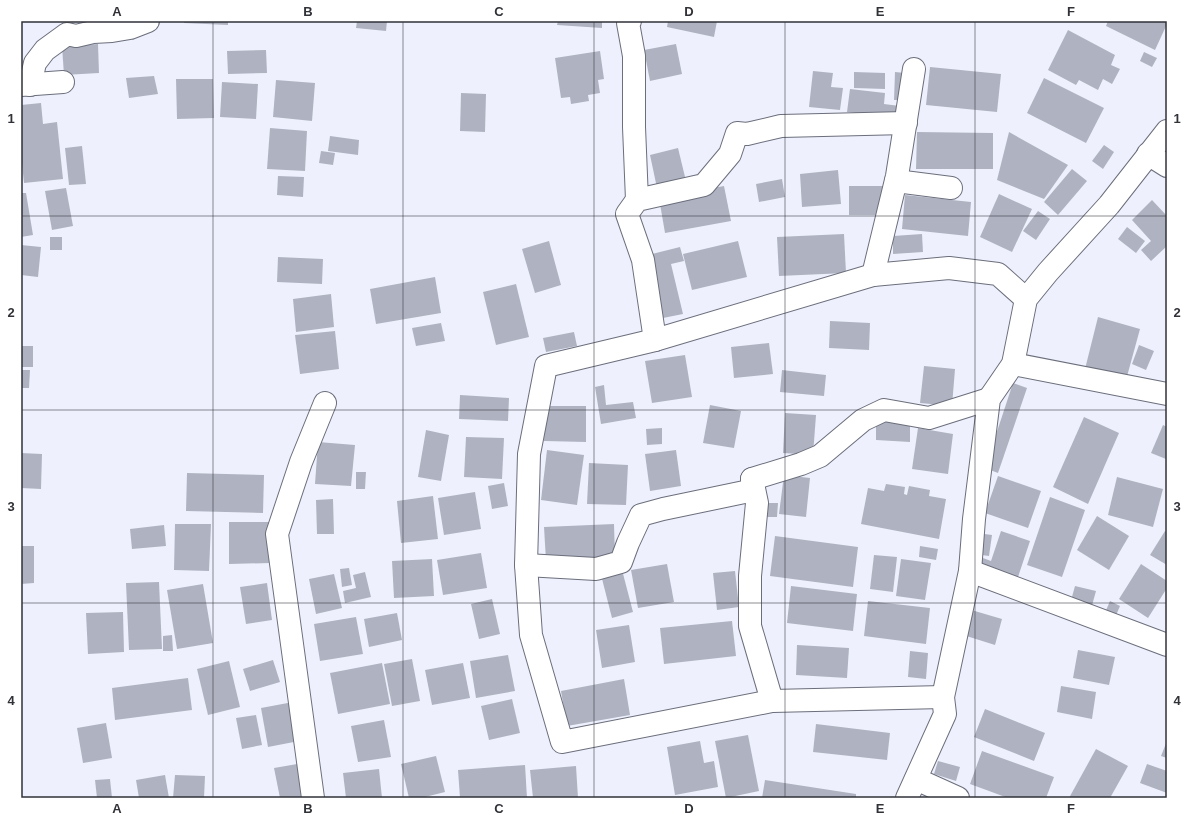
<svg xmlns="http://www.w3.org/2000/svg" width="1188" height="819" font-family="Arial,sans-serif">
  <style>
    .building { fill: #afb3c1 }
    .lines { fill: none; stroke-linecap: round; stroke-linejoin: round }
    .minor-casing { stroke: #6b6e7b; stroke-width: 24 }
    .minor { stroke: #fff; stroke-width: 22 }
    .grid { fill: none; stroke: #313238; stroke-width: 1; stroke-opacity: 0.55 }
    .neatline { fill: none; stroke: #313238; stroke-width: 1.5 }
    .grid-label { font-size: 13px; text-anchor: middle; font-weight: bold; fill: #313238 }
  </style>
  <rect width="100%" height="100%" fill="#eef1fd"/>
  <!-- building -->
  <g class="building">
    <path d="M184,21h44v4l-44,-2z"/>
    <path d="M357,21h30l-1,10 -30,-3z"/>
    <path d="M558,21h44v7l-45,-3z"/>
    <path d="M668,21h49l-3,16 -47,-10z"/>
    <path d="M1108,21h59v3l-12,26 -49,-24z"/>
    <path d="M1068,30l47,25 -4,10 9,4 -8,15 -9,-5 -5,11 -19,-10 -3,5 -28,-15z"/>
    <path d="M98,44l1,29 -35,2 -2,-29z"/>
    <path d="M676,44l6,30 -32,7 -6,-31z"/>
    <path d="M266,50l1,23 -39,1 -1,-23z"/>
    <path d="M600,51l4,28 -6,1 2,13 -12,2 1,6 -18,3 -1,-7 -9,1 -6,-40z"/>
    <path d="M1144,52l13,6 -5,9 -12,-6z"/>
    <path d="M930,67l71,7 -4,38 -71,-7z"/>
    <path d="M813,71l20,2 -2,14 12,1 -3,22 -31,-3z"/>
    <path d="M854,72l31,1v16l-31,-1z"/>
    <path d="M895,72l10,1v27h-11z"/>
    <path d="M154,76l4,18 -29,4 -3,-20z"/>
    <path d="M1044,78l60,30 -18,35 -59,-30z"/>
    <path d="M176,79h37l1,39 -37,1z"/>
    <path d="M276,80l39,3 -3,38 -39,-4z"/>
    <path d="M222,82l36,2 -2,35 -36,-2z"/>
    <path d="M850,89l35,4 -1,11 16,2 -1,12 -52,-6z"/>
    <path d="M461,93l25,1 -1,38 -25,-1z"/>
    <path d="M41,103l2,21 14,-2 6,57 -39,4 -3,-29v-49z"/>
    <path d="M270,128l37,3 -2,40 -38,-2z"/>
    <path d="M917,132l76,1v36h-77z"/>
    <path d="M1009,132l59,33 -24,34 -47,-19z"/>
    <path d="M330,136l29,4 -1,15 -30,-4z"/>
    <path d="M1104,145l10,7 -11,17 -11,-8z"/>
    <path d="M82,146l4,38 -17,1 -4,-37z"/>
    <path d="M678,148l8,33 -29,7 -7,-33z"/>
    <path d="M321,151l14,2 -2,12 -14,-2z"/>
    <path d="M1072,169l15,12 -29,34 -14,-13z"/>
    <path d="M838,170l3,34 -39,3 -2,-33z"/>
    <path d="M278,176l26,1 -1,20 -26,-2z"/>
    <path d="M782,179l3,18 -26,5 -3,-18z"/>
    <path d="M724,186l7,35 -66,12 -6,-35z"/>
    <rect x="849" y="186" width="37" height="29"/>
    <path d="M66,188l7,38 -21,4 -7,-39z"/>
    <path d="M21,193h5l7,42 -12,2z"/>
    <path d="M999,194l33,15 -20,43 -32,-15z"/>
    <path d="M905,195l66,7 -3,34 -66,-7z"/>
    <path d="M1152,200l15,16v30l-16,15 -10,-11 10,-9 -19,-21z"/>
    <path d="M1038,211l12,8 -14,21 -13,-9z"/>
    <path d="M1127,227l18,14 -9,12 -18,-14z"/>
    <path d="M844,234l2,39 -67,3 -2,-39z"/>
    <path d="M922,234l1,18 -30,2v-18z"/>
    <rect x="50" y="237" width="12" height="13"/>
    <path d="M549,241l12,44 -26,8 -13,-44z"/>
    <path d="M738,241l9,36 -55,13 -9,-36z"/>
    <path d="M21,245l20,2 -3,30 -17,-2z"/>
    <path d="M680,247l4,14 -13,3 12,50 -20,4 -15,-63z"/>
    <path d="M278,257l45,2 -1,25 -45,-2z"/>
    <path d="M435,277l6,36 -65,11 -6,-35z"/>
    <path d="M516,284l13,53 -33,8 -13,-53z"/>
    <path d="M331,294l3,33 -38,5 -3,-33z"/>
    <path d="M1098,317l42,12 -14,51 -41,-11z"/>
    <path d="M830,321l40,2 -1,27 -40,-2z"/>
    <path d="M441,323l4,18 -29,5 -4,-18z"/>
    <path d="M335,331l4,38 -39,5 -5,-39z"/>
    <path d="M574,332l3,14 -31,6 -3,-14z"/>
    <path d="M769,343l4,31 -39,4 -3,-31z"/>
    <path d="M1139,345l15,6 -8,19 -14,-6z"/>
    <rect x="21" y="346" width="12" height="21"/>
    <path d="M685,355l7,42 -40,6 -7,-42z"/>
    <path d="M924,366l31,3 -3,37 -32,-3z"/>
    <path d="M21,370h9l-1,18h-8z"/>
    <path d="M782,370l44,5 -2,21 -44,-4z"/>
    <path d="M1013,383l14,5 -29,85 -13,-5z"/>
    <path d="M604,385l2,20 27,-3 3,16 -35,6 -6,-37z"/>
    <path d="M460,395l49,3 -1,23 -49,-2z"/>
    <path d="M710,405l31,6 -7,37 -31,-5z"/>
    <path d="M545,406h41v36l-42,-1z"/>
    <path d="M785,413l31,2 -3,40 -30,-2z"/>
    <path d="M1084,417l35,16 -31,71 -35,-17z"/>
    <path d="M876,421l34,2v19l-34,-2z"/>
    <path d="M1163,425l4,2 -1,32 -15,-6z"/>
    <path d="M662,428v16l-15,1 -1,-16z"/>
    <path d="M918,428l35,6 -5,40 -36,-5z"/>
    <path d="M426,430l23,5 -8,46 -23,-4z"/>
    <path d="M466,437l38,1 -2,41 -38,-2z"/>
    <path d="M318,442l37,3 -4,41 -36,-2z"/>
    <path d="M547,450l37,5 -7,50 -36,-5z"/>
    <path d="M676,450l5,36 -31,5 -5,-37z"/>
    <path d="M21,453l21,1 -1,35 -20,-1z"/>
    <path d="M589,463l39,2 -2,40 -39,-1z"/>
    <path d="M356,472h10l-1,17h-9z"/>
    <path d="M187,473l77,2 -1,38 -77,-2z"/>
    <path d="M784,475l26,3 -4,39 -27,-3z"/>
    <path d="M998,476l43,15 -13,37 -43,-15z"/>
    <path d="M1117,477l46,12 -10,38 -45,-12z"/>
    <path d="M504,483l4,23 -16,3 -4,-23z"/>
    <path d="M886,484l19,3 -1,7 3,1 2,-9 21,4 -1,6 17,3 -7,40 -78,-15 7,-36 16,3z"/>
    <path d="M475,492l6,37 -37,6 -6,-37z"/>
    <path d="M433,496l5,43 -37,4 -4,-42z"/>
    <path d="M1050,497l35,13 -23,67 -35,-12z"/>
    <path d="M333,499l1,35h-17l-1,-34z"/>
    <path d="M763,503h15l-1,14h-14z"/>
    <path d="M1097,516l32,20 -20,34 -32,-20z"/>
    <path d="M229,522h40l1,41 -41,1z"/>
    <path d="M175,524h36l-2,47 -35,-1z"/>
    <path d="M614,524l1,33 -69,4 -2,-34z"/>
    <path d="M164,525l2,21 -34,3 -2,-20z"/>
    <path d="M1001,531l29,10 -14,42 -45,-15 4,-13 16,6z"/>
    <path d="M1165,531l2,1v33l-17,-10z"/>
    <path d="M977,533l15,2 -3,21 -15,-2z"/>
    <path d="M775,536l83,11 -5,40 -83,-11z"/>
    <path d="M21,546h13v37l-13,1z"/>
    <path d="M920,546l18,3 -2,11 -17,-3z"/>
    <path d="M481,553l6,35 -44,7 -6,-35z"/>
    <path d="M874,555l23,2 -4,35 -23,-3z"/>
    <path d="M432,559l2,37 -40,2 -2,-37z"/>
    <path d="M901,559l30,4 -6,37 -29,-4z"/>
    <path d="M667,564l7,38 -36,6 -7,-38z"/>
    <path d="M1141,564l26,17v7l-19,30 -29,-19z"/>
    <path d="M621,566l12,46 -21,6 -12,-47z"/>
    <path d="M349,568l3,17 -10,2 -2,-18z"/>
    <path d="M735,571l4,36 -22,3 -4,-37z"/>
    <path d="M365,572l6,25 -26,6 -2,-12 13,-3 -3,-13z"/>
    <path d="M334,574l8,34 -26,6 -7,-35z"/>
    <path d="M159,582l3,67 -33,1 -3,-67z"/>
    <path d="M267,583l5,37 -26,4 -6,-37z"/>
    <path d="M203,584l10,59 -36,6 -10,-59z"/>
    <path d="M791,586l66,8 -4,37 -66,-8z"/>
    <path d="M1075,586l21,5 -5,18 -21,-5z"/>
    <path d="M492,599l8,35 -21,5 -8,-35z"/>
    <path d="M868,601l62,7 -4,36 -62,-8z"/>
    <path d="M1110,601l10,5 -6,14 -10,-5z"/>
    <path d="M968,609l34,10 -7,26 -35,-11z"/>
    <path d="M123,612l1,40 -36,2 -2,-41z"/>
    <path d="M397,613l5,27 -33,7 -5,-28z"/>
    <path d="M356,617l7,37 -43,7 -6,-37z"/>
    <path d="M732,621l4,35 -72,8 -4,-36z"/>
    <path d="M629,625l6,37 -33,6 -6,-38z"/>
    <path d="M172,635l1,16h-10v-15z"/>
    <path d="M797,645l52,3 -2,30 -51,-3z"/>
    <path d="M1078,650l37,7 -6,28 -36,-7z"/>
    <path d="M910,651l18,2 -2,26 -18,-2z"/>
    <path d="M508,655l7,36 -39,7 -6,-37z"/>
    <path d="M412,659l8,42 -28,5 -8,-42z"/>
    <path d="M273,660l7,22 -30,9 -7,-22z"/>
    <path d="M229,661l11,46 -32,8 -11,-46z"/>
    <path d="M382,663l8,41 -52,10 -8,-41z"/>
    <path d="M463,663l7,35 -38,7 -7,-35z"/>
    <path d="M188,678l4,32 -77,10 -3,-32z"/>
    <path d="M624,679l6,36 -63,11 -6,-35z"/>
    <path d="M1061,686l35,6 -4,27 -35,-7z"/>
    <path d="M512,699l8,34 -31,7 -8,-34z"/>
    <path d="M293,702l6,39 -31,6 -7,-39z"/>
    <path d="M985,709l60,24 -11,28 -60,-24z"/>
    <path d="M256,715l6,30 -20,4 -6,-31z"/>
    <path d="M384,720l7,37 -33,5 -7,-36z"/>
    <path d="M106,723l6,35 -29,5 -6,-35z"/>
    <path d="M816,724l74,9 -3,27 -74,-8z"/>
    <path d="M748,735l11,56 -33,7 -11,-57z"/>
    <path d="M700,741l4,22 10,-2 4,26 -43,8 -8,-48z"/>
    <path d="M1167,741v17l-6,-2z"/>
    <path d="M1096,749l32,17 -18,32h-41z"/>
    <path d="M982,751l72,26 -8,21h-38l-38,-14z"/>
    <path d="M436,756l9,36 -24,6h-12l-8,-34z"/>
    <path d="M938,761l22,6 -4,14 -22,-7z"/>
    <path d="M303,763l6,33 -9,2h-20l-6,-30z"/>
    <path d="M1147,764l20,7v22l-27,-10z"/>
    <path d="M525,765l2,33h-67l-2,-28z"/>
    <path d="M576,766l2,32h-45l-3,-28z"/>
    <path d="M379,769l3,29h-36l-3,-25z"/>
    <path d="M165,775l4,23h-30l-3,-18z"/>
    <path d="M175,775l30,1 -1,22h-31z"/>
    <path d="M110,779l2,19h-15l-2,-18z"/>
    <path d="M765,780l91,14v4h-94z"/>
  </g>
  <g class="lines">
    <defs>
      <g id="minor">
        <path d="M630,21l-2,2 6,33v71l3,73"/>
        <path d="M21,85l42,-3"/>
        <path d="M30,85l5,-22 10,-13 22,-16 9,2 17,-4 19,-1 18,-3 18,-7"/>
        <path d="M1148,154l19,12"/>
        <path d="M896,181l55,7"/>
        <path d="M873,275l24,-99 17,-107"/>
        <path d="M655,340l-12,-80 -16,-46 10,-14 67,-15 26,-31 7,-21 10,1 34,-8 125,-3"/>
        <path d="M1013,364l154,30"/>
        <path d="M752,479l5,24 -7,73v50l22,75"/>
        <path d="M526,565l70,4 25,-7 7,-19 13,-28 22,-6 91,-19 -2,-11 49,-15 19,-8 43,-36 21,-10 45,8 60,-19"/>
        <path d="M970,571l197,74"/>
        <path d="M943,697l-171,4 -210,41 -31,-107 -5,-70 3,-111 17,-88 109,-26 218,-65 76,-7 49,6 28,25"/>
        <path d="M916,779l42,19"/>
        <path d="M313,798l-36,-264 24,-72 24,-59"/>
        <path d="M907,798l38,-84 -2,-17 27,-126 4,-52 15,-120 24,-35 13,-65 22,-27 61,-67 58,-74"/>
      </g>
    </defs>
    <!-- minor casing -->
    <use href="#minor" class="minor-casing"/>
    <!-- minor -->
    <use href="#minor" class="minor"/>
  </g>
  <!-- grid -->
  <path class="grid" d="M213,21v777M403,21v777M594,21v777M785,21v777M975,21v777M21,216h1146M21,410h1146M21,603h1146"/>
  <!-- border -->
  <rect width="1188" height="819" fill="none" stroke="#ffffff" stroke-width="44"/>
  <rect x="22" y="22" width="1144" height="775" class="neatline"/>
  <g class="grid-label">
    <text x="117" y="16">A</text>
    <text x="308" y="16">B</text>
    <text x="499" y="16">C</text>
    <text x="689" y="16">D</text>
    <text x="880" y="16">E</text>
    <text x="1071" y="16">F</text>
    <text x="11" y="123">1</text>
    <text x="1177" y="123">1</text>
    <text x="11" y="317">2</text>
    <text x="1177" y="317">2</text>
    <text x="11" y="511">3</text>
    <text x="1177" y="511">3</text>
    <text x="11" y="705">4</text>
    <text x="1177" y="705">4</text>
    <text x="117" y="813">A</text>
    <text x="308" y="813">B</text>
    <text x="499" y="813">C</text>
    <text x="689" y="813">D</text>
    <text x="880" y="813">E</text>
    <text x="1071" y="813">F</text>
  </g>
</svg>
